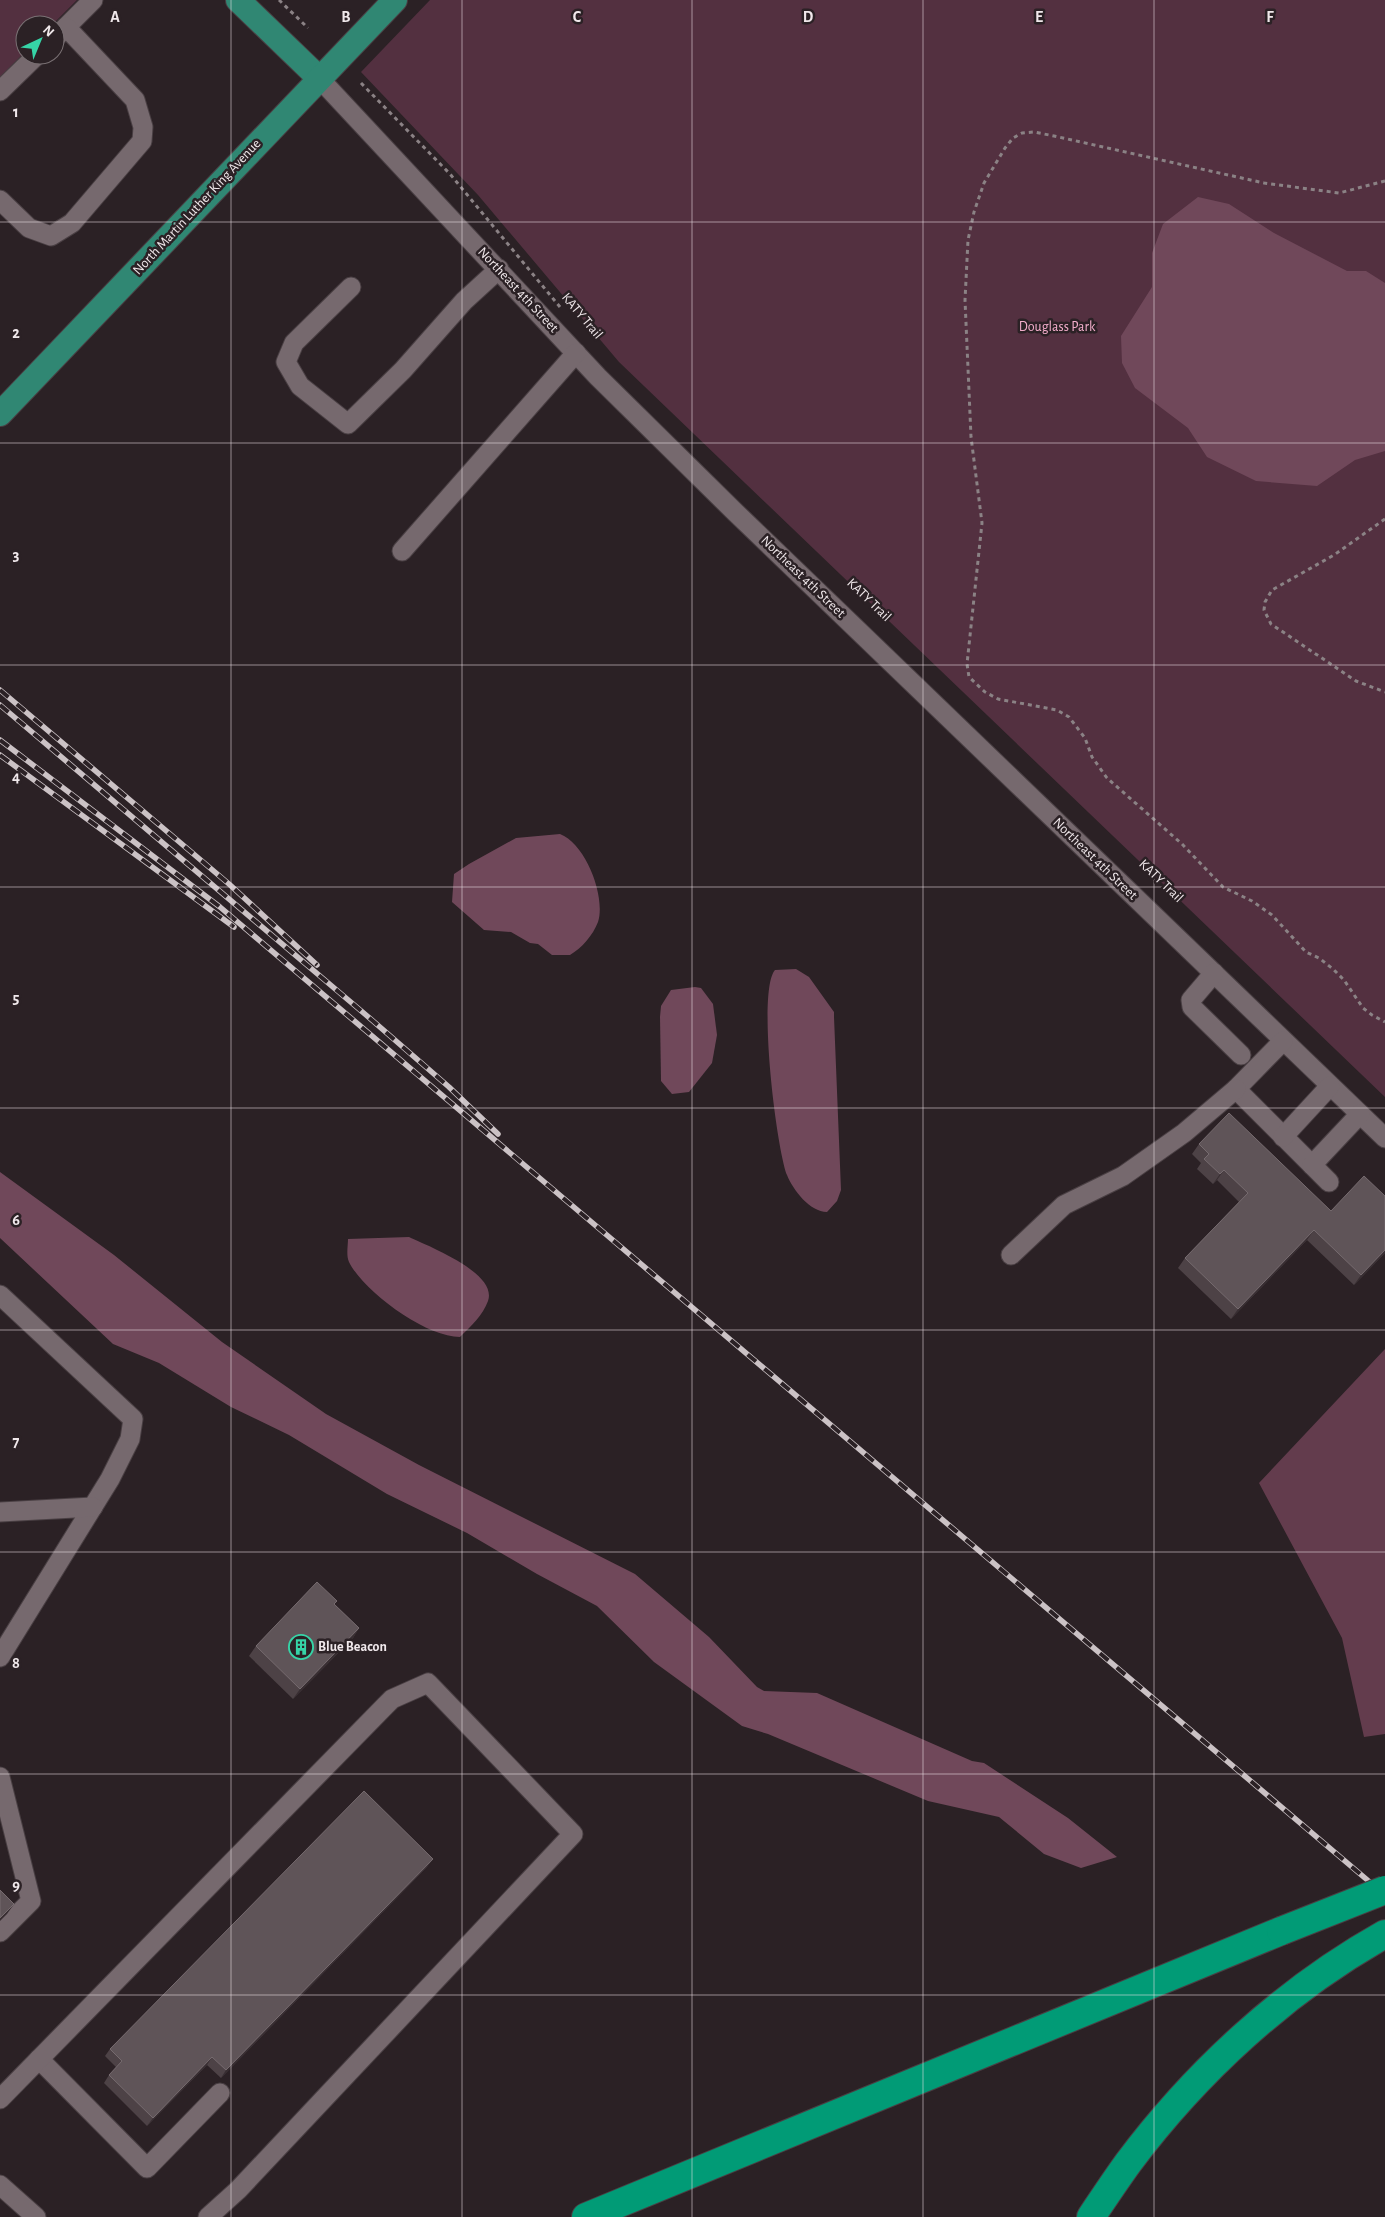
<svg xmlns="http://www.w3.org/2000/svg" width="1385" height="2217" font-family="'Alegreya Sans',sans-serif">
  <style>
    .green { fill: #533040 }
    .forest { fill: #633c4d }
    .water { fill: #70485a }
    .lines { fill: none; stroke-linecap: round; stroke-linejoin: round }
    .minor-casing { stroke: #493f43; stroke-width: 21 }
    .major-casing { stroke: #493f43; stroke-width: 26 }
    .highway-casing { stroke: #493f43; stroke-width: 30 }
    .path { stroke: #8b8285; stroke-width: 3; stroke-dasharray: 4 4; stroke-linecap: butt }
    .minor { stroke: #76696e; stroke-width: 19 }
    .major { stroke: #308773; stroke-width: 24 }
    .highway { stroke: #019b76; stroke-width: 28 }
    .rail-casing { stroke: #cbc2c5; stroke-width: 5.5 }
    .rail { stroke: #2b2125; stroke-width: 4; stroke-dasharray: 11; stroke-linecap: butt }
    .highway-bridge-casing { stroke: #493f43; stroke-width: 30; stroke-linecap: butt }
    .highway-bridge { stroke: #019b76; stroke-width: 28 }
    .wall { fill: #4d4246 }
    .shaded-wall { fill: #382e32 }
    .building { fill: #5f5458; stroke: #766b6f }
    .grid { fill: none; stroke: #f0e8eb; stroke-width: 1; stroke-opacity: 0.55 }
    .labels { text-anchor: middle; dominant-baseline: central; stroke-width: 5; stroke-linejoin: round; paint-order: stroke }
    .street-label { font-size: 14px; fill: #f0e8eb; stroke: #2b2125 }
    .park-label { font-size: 14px; fill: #f4aecc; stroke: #2b2125 }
    .poi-label { font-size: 14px; font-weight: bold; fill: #f0e8eb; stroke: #2b2125; text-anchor: start }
    .grid-label { font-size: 16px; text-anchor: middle; font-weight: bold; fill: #f0e8eb; stroke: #2b2125; stroke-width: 5; stroke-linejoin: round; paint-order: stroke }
  </style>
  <rect width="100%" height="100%" fill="#2b2125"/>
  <!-- green -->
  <g class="green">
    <path d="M0,0h77l-25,25h-27v27l-25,25z"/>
    <path d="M430,0h955v1097l-766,-735 -141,-167 -117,-123z"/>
  </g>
  <!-- forest -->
  <path class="forest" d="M1385,1349v385l-21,3 -22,-99 -83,-155z"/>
  <!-- water -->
  <g class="water">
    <path d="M1198,197l31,7 45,29 73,38h19l19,12v168l-30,9 -38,26 -61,-5 -49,-24 -19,-29 -53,-40 -13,-25 -1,-27 31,-49v-34l11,-29z"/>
    <path d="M560,834c26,10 46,63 38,88 -5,13 -16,26 -28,33h-18l-14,-11 -8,-1 -19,-11 -27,-2 -32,-28 2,-28 15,-10 47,-26z"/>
    <path d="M796,969l13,8 25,35v5l7,173 -4,11 -10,11c-17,0 -34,-22 -40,-37 -11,-30 -30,-184 -12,-205z"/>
    <path d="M695,987l6,1 12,16 4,31 -5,28 -23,29 -17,2 -11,-13 -1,-64 1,-11 10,-16z"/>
    <path d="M0,1172l114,83 108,87 104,72 93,51 216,109 74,63 48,50 7,4 53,2 155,68 12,2 84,55 49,39 -36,11 -37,-14 -45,-37 -71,-16 -160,-67 -26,-8 -88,-64 -57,-56 -60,-32 -70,-41 -80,-39 -98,-59 -58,-28 -72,-44 -46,-19 -113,-106z"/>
    <path d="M409,1237c19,9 89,36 79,64 -5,14 -17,25 -28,36 -34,0 -96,-45 -111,-75 -3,-6 -1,-17 -1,-23z"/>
  </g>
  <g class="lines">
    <defs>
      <g id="minor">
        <path d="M55,38l38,-38"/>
        <path d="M319,78l279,299 137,135 650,626"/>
        <path d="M0,91l37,-36"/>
        <path d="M0,200l29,28 22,8 21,-13 70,-82 1,-14 -8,-27 -69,-73"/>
        <path d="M351,287l-57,56 -8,19 14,24 48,38 55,-54 61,-69 35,-32"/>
        <path d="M402,551l174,-198"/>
        <path d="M1214,973l-23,27 1,7 49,48"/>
        <path d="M1283,1041l-47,48 93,93"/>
        <path d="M1283,1137l47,-51"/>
        <path d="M1312,1165l48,-51"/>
        <path d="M1011,1255l53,-50 59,-29 61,-43 52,-44"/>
        <path d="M0,1295l133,124 -3,20 -20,40 -110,178"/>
        <path d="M0,1512l93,-5"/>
        <path d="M0,1777l31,124 -31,31"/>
        <path d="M39,2059l108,109 73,-75"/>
        <path d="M0,2099l385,-393 7,-7 36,-16 145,151 -335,356 -30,27"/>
        <path d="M0,2185l36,32"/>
      </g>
      <g id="major">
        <path d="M238,0l81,78"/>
        <path d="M0,414l395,-414"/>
      </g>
      <g id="highway">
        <path d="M586,2217l695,-286"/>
        <path d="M1091,2217c12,-18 24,-36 37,-54 68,-91 157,-173 257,-229"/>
      </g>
    </defs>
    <!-- minor casing -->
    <use href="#minor" class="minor-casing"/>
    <!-- major casing -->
    <use href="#major" class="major-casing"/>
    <!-- highway casing -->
    <use href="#highway" class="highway-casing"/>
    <!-- path -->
    <g class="path">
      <path d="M279,0l29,28"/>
      <path d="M361,83l89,91 110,133"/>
      <path d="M1385,181l-46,12 -75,-10 -210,-47 -20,-4 -12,1 -9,5 -8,10 -21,35 -10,29 -6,28 -3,60 6,137 11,86 -15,141 2,13 16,15 13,7 59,11 12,7 16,21 7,19 15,21 75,66 41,43 29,14 20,14 34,37 13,6 14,11 11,11 19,28 9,7 13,7"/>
      <path d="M1385,519l-51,36 -62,35 -7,12 -1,8 7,14 85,57 29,11"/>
    </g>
    <!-- minor -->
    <use href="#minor" class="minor"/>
    <!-- major -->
    <use href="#major" class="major"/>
    <!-- highway -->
    <use href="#highway" class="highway"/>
    <defs>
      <g id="rail">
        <path d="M0,690l229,194 88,81"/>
        <path d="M0,705l366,310 83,72 49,47"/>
        <path d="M0,740l220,167 1165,988"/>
        <path d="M0,755l234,172"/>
      </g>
    </defs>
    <!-- rail casing -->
    <use href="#rail" class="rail-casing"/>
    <!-- rail -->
    <use href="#rail" class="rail"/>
    <defs>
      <path id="highway-bridge" d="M1281,1931l104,-41"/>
    </defs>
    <!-- highway-bridge casing -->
    <use href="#highway-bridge" class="highway-bridge-casing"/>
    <!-- highway-bridge -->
    <use href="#highway-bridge" class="highway-bridge"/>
  </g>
  <!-- wall -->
  <g class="wall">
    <path d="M1199,1144l132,67 54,42 -31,32 -47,-45 -76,79 -53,-51 7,-10 54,-56 -22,-22 -4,4 -16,-15 4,-6 -9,-9z"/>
    <path d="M334,1604l25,24 -6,10 -60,61 -44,-43 7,-10z"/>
    <path d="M428,1866l-207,212 -14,-13 -60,61 -43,-43 5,-8 7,-8 -11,-11 5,-7z"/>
  </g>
  <!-- shaded-wall -->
  <g class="shaded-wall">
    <path d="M1224,1170l-7,10 -4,4 7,-10z"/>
    <path d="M1314,1230l-7,10 -76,79 7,-10z"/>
    <path d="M1385,1250v3l-31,32 7,-10z"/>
    <path d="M359,1628l-6,10 -60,61 7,-10z"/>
    <path d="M433,1859l-5,7 -207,212 5,-8z"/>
    <path d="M14,1904l-7,10 -7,7v-3z"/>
    <path d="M212,2057l-5,8 -60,61 6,-8z"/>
  </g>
  <!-- building -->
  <g class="building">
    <path d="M1229,1113l102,98 33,-35 21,20v54l-24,25 -47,-45 -76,79 -53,-51 63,-65 -24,-23 -4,4 -16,-15 5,-5 -10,-10z"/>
    <path d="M317,1582l20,19 -3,3 25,24 -59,61 -44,-43z"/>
    <path d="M364,1791l69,68 -207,211 -14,-13 -59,61 -44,-43 13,-14 -12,-12z"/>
    <path d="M0,1890l14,14 -14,14z"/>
  </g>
  <!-- grid -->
  <path class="grid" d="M231,0v2217M462,0v2217M692,0v2217M923,0v2217M1154,0v2217M0,222h1385M0,443h1385M0,665h1385M0,887h1385M0,1108h1385M0,1330h1385M0,1552h1385M0,1774h1385M0,1995h1385"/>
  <!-- icons -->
  <defs>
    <symbol id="building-ring" viewBox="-11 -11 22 22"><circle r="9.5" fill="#2b2125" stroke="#36d4a7" stroke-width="1.5"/><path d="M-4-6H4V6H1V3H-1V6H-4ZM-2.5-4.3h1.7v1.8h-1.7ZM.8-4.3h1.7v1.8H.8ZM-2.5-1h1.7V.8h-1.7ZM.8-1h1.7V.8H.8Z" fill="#36d4a7"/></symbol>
  </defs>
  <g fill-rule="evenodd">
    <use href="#building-ring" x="287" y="1633" width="28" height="28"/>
  </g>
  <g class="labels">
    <!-- street labels -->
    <g class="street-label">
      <text transform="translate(197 207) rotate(-47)">North Martin Luther King Avenue</text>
      <text transform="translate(518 290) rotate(47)">Northeast 4th Street</text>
      <text transform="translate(582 316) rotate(50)">KATY Trail</text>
      <text transform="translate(803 577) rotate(44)">Northeast 4th Street</text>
      <text transform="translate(869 600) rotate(44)">KATY Trail</text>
      <text transform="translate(1095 859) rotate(44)">Northeast 4th Street</text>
      <text transform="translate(1161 881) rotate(44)">KATY Trail</text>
    </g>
    <!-- park labels -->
    <g class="park-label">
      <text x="1057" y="327">Douglass Park</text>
    </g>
    <!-- poi labels -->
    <g class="poi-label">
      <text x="318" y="1647">Blue Beacon</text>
    </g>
  </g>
  <g class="grid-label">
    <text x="115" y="22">A</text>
    <text x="346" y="22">B</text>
    <text x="577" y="22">C</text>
    <text x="808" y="22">D</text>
    <text x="1039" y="22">E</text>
    <text x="1270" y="22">F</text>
    <text x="16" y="117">1</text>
    <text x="16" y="338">2</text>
    <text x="16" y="560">3</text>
    <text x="16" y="782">4</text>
    <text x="16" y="1003">5</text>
    <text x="16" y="1225">6</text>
    <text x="16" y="1447">7</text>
    <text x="16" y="1668">8</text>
    <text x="16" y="1890">9</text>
  </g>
  <!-- north arrow -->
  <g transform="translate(40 40) rotate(44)"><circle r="24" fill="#2b2125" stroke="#7a7174"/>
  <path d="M0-4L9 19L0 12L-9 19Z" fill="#36d4a7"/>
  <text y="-8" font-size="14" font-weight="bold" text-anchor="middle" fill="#f0e8eb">N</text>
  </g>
</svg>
